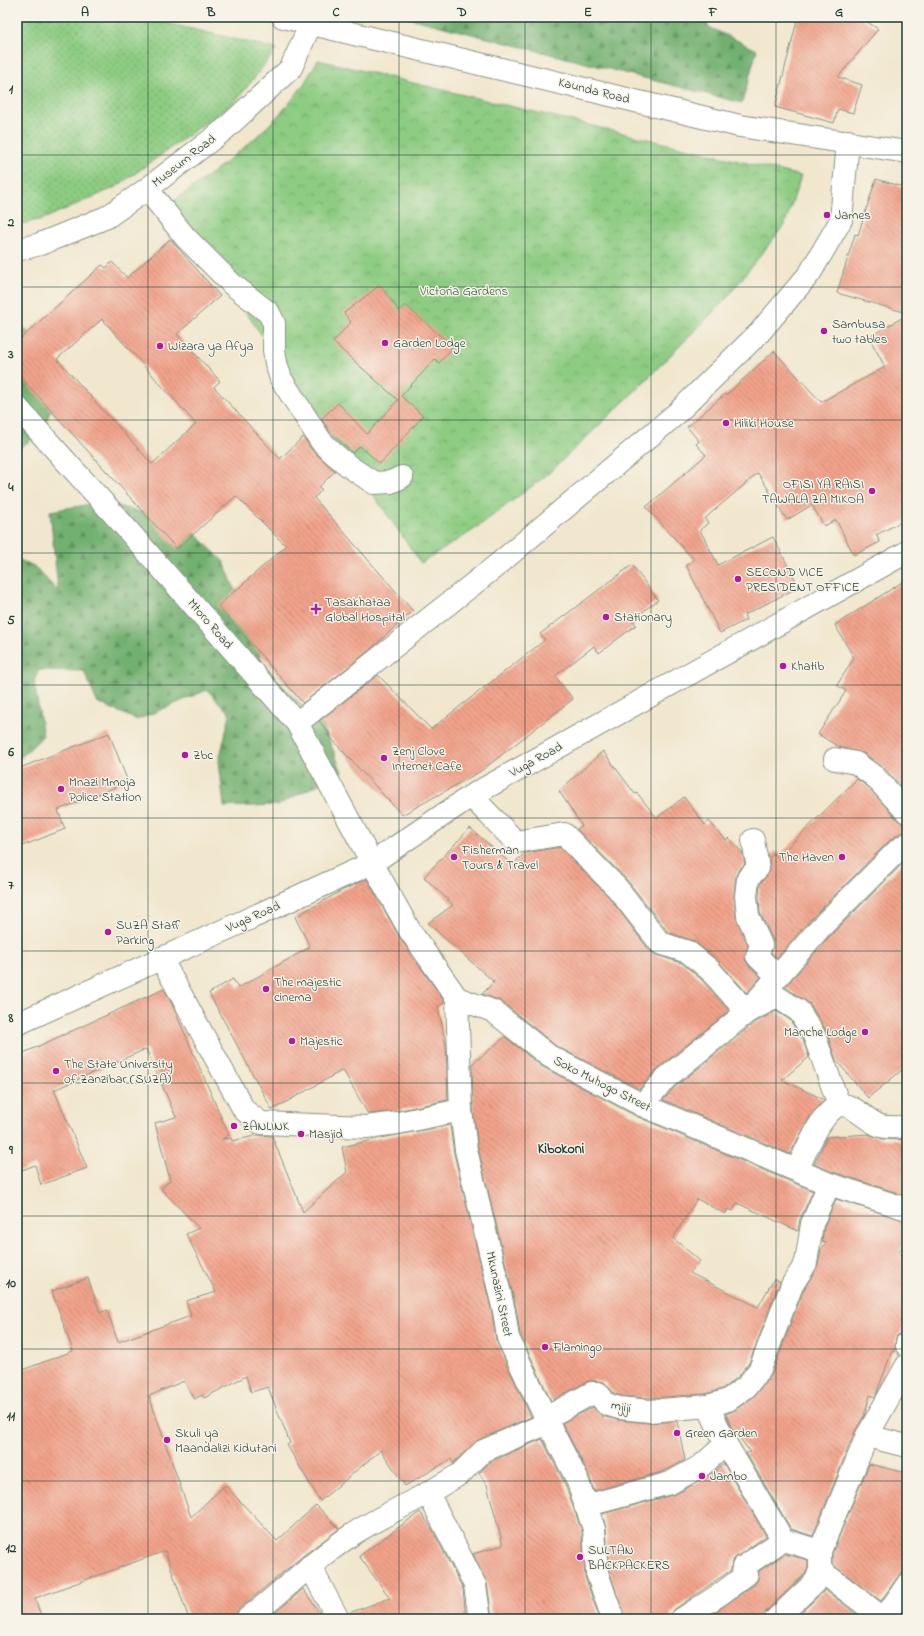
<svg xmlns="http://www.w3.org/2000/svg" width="924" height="1636" font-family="'Indie Flower',sans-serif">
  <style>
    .grass { fill: url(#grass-dots); stroke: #56845b }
    .forest { fill: url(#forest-firs); stroke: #487652 }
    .park { fill: url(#park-crowns); stroke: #56845b }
    .building { fill: url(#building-back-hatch); fill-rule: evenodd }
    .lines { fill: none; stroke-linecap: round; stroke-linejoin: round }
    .street-casing { stroke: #889281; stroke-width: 24 }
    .secondary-casing { stroke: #889281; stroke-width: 24 }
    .street { stroke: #fff; stroke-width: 22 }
    .secondary { stroke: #fff; stroke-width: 22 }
    .grid { fill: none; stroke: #1f3d34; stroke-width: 1; stroke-opacity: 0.55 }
    .poi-dot { fill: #b5179e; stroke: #f7f3e8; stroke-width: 1.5 }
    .labels { text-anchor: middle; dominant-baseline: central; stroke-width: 3; stroke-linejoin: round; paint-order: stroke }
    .street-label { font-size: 13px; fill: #1f3d34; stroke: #f7f3e8 }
    .poi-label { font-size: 13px; fill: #1f3d34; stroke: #f7f3e8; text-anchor: start }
    .park-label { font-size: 13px; fill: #355a44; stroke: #f7f3e8 }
    .neighbourhood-label { font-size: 14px; font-weight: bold; fill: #1f3d34; stroke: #f7f3e8 }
    .neatline { fill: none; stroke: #1f3d34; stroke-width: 1.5 }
    .grid-label { font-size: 13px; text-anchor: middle; font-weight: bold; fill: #1f3d34 }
  </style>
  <defs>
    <pattern id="grass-dots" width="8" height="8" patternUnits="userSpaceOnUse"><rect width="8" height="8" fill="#8dcc82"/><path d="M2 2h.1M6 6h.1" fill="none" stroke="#73a76b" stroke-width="1.8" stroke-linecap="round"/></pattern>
    <pattern id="forest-firs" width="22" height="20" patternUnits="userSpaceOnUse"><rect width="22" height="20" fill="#72b070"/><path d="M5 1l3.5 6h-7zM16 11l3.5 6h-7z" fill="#5d905d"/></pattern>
    <pattern id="park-crowns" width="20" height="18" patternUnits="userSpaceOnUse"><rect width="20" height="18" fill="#8dcc82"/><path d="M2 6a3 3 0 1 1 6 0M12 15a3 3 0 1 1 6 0" fill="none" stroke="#73a76b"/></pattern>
    <pattern id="building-back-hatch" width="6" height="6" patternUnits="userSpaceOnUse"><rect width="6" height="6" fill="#f2a38b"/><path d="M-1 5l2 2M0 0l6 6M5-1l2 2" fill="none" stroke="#c38672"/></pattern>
  </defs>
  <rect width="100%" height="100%" fill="#f7f3e8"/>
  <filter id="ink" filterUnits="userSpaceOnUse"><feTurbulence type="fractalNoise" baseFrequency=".025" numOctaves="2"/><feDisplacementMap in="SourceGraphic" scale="8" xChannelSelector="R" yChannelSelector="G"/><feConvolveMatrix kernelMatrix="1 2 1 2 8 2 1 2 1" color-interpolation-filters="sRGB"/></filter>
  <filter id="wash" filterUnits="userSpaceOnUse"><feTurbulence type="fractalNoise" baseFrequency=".012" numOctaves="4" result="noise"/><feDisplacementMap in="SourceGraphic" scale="16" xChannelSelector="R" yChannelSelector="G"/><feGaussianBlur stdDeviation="0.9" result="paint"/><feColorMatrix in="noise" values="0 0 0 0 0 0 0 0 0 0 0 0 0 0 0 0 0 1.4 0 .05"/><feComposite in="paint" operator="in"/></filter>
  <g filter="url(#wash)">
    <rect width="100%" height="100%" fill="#f1e7ce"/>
    <!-- grass -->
    <path class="grass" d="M17,17h124l136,32 -41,52 -120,86 -73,32 -26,6z"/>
    <!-- forest -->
    <g class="forest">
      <path d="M405,17h297l7,10 48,23 -15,53z"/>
      <path d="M17,321l48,48 -22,62 -26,19z"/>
      <path d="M103,502l41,11 51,20 29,29 39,101 26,30 33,30 20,49 -64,33 -54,2 -5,-46 11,-47 -23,-24 -70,30 -40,-18 -13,-31 -45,-1 -5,11 9,55 -26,25v-202l17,7 24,25 -8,-80z"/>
    </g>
    <!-- park -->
    <path class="park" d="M318,60l483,116 -16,48 -60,76 -90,91 -88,84 -75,56 -51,32 -251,-359c48,-36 99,-70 134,-120 5,-8 9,-16 14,-24z"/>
    <g id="blocks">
      <!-- building -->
      <g class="building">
        <path d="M798,17h62l18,12 -40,48 24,8 -9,28 -15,-4 -4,14 -59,-16z"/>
        <path d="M876,179l31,9v125l-70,-20 18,-59 3,1z"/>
        <path d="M170,239l50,57 -43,38 43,47 -6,6 66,72 23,-22 9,13 23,21 -16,16 3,3 -8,8 99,113 -47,42 -63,50 -85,-97 68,-60 -50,-50 -59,53 -160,-176v-31l85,-77 4,3 6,-6 15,16zM102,319l94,105 -44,40 -95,-105z"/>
        <path d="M380,285l19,26 6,-6 48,42 -14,16 -4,-4 -34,37 22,20 -43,48 -20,-18 -7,7 -22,-20 -10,-14 17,-16 29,31 31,-34 -65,-58 18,-20 -7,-9z"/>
        <path d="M907,315v204l-31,16 4,7 -26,13 -18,-35 -12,6 -12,-21 -25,15 -29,-47 -48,41 -5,5 3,4 -8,7 18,35 55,-28 26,50 -55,28 2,5 -26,13 -34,-68 8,-5 -48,-53 60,-52 -10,-11 3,-3 -12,-14 38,-33 1,1 48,-44 47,51 64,-35 -16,-30z"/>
        <path d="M632,565l26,35 -26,20 4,5 -37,28 -5,-7 -39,30 18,23 -92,72 -79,44 -74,-80 2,-1 -11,-13 59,-46 53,54 114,-89 -5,-6z"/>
        <path d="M907,579v214l-23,-25 -21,-15 -24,-6 -21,-13 28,-43 -9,-6 17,-27 -19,-33z"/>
        <path d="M109,733l19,49 -70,28 7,19 -48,19v-79z"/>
        <path d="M603,751l32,43 2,-1 20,25 27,-21 21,28 4,-4 17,19 3,-2 13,14 3,12 -6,5 -3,7 -2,19 2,22 12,28 -3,14 3,6 13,12 -14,16 -28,-31 -23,-20 -28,-10 -41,-52 -50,-51 5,-3 -23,-35z"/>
        <path d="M857,779l10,7 31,34 5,4h4v8l-7,1 -10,7 -80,80 -33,38 -6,-5 2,-13 -13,-27 -1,-17 1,-12 10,-13 -1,-13 7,-7 4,4z"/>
        <path d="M470,828l42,37 13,-12 35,-6 49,50 41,54 6,4 26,8 19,16 28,32 -71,57 -19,21 -83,-43 -55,-45 -19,-7 12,-12 -66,-59 25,-18 -29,-28z"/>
        <path d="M907,859v207l-39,32 -32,-38 -10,-29 -16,-27 -25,-17 43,-49z"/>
        <path d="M367,879l33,59 45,64 -7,5 8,39 2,54 -52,11 -28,3 -25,-44 -71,40 -63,-117 24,-14 5,9 72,-41 -15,-30 48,-27z"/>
        <path d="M164,989l7,13 58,133 -7,4 9,-1 1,3 27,-6 13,1 31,76 44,-40 -5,-25 39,-9 69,-13 4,28 38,160 4,27 35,77 -53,23 -25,23 -2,-4 -46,27 -24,-36 -61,51 -33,-56 3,-2 -22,-56 -17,5 -5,-16 -42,22 -2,-3 -8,4 -10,-18 -35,15 42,121 34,-32 52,56 39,-36 23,24 -35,26 -65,54 -3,5 -1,5h-46l-24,-68 -130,47 7,21h-25v-247l56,-21 -21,-60 36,-13 12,35 7,-3 11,32 73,-26 -5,-15 30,-9 -30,-58 13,-6 -38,-39 9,-9 -15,-57 21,-6 -30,-68 -92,41 33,78 -46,17 -6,-20 -18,7v-116z"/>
        <path d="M776,1011l14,9 13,20 6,17 -27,23 41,19 1,1 -15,18 -19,36 -127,-54 12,-13 79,-64z"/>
        <path d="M505,1037l38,30 93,49 177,75 -13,28 -2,12 -61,-28 -4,8 -5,-2 -3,5 -28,-15 -24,39 27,23 -10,12 68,34 16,-28 6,3 -31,81 -12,15 -15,11 -16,5 -56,4 -29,-2 -7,-3 -10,-11 -12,-2 -6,2 -35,19 -31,-67 -4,-26 -38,-160 -5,-39 -1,-45z"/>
        <path d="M868,1134l15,5 24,1v56l-74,-24 -19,-8 13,-27z"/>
        <path d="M836,1199l71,22v19l-8,12 8,14v48l-6,18 -5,5 -1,11 -1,4 -2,-1 -15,41 -2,5 -5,-2 -6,21 -9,15 -42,105 -22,-7 -45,-76 4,-1 -19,-26 -5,-12 9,-4 18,-13 19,-23 31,-83 15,-26 3,-16 5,-6 -4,-2 2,-14z"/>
        <path d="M593,1407l9,9 16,4 31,3 28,-2 8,39 -20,11 -71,20 -6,-18 -26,-50z"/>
        <path d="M542,1439l23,45 17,47 3,46 15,42h-25l-4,-5 -9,5h-71v-8l-4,-28 -14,-29 30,-9 -16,-60 -8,-12 11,-11z"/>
        <path d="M724,1464l42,72 -30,21 -4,5 -1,8 -56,39 -4,4 -1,6h-45l-16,-49 -3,-42 -4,-14 74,-20 31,-17z"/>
        <path d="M869,1464l38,9v100l-6,1 -4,4 -16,23 -49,-37v-11z"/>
        <path d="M420,1512l11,15 32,62 3,30h-116l-1,-6 41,-15 -31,-42z"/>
        <path d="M785,1554l23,6v8l-3,6 -38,36 -3,9h-59l50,-35 3,-5 1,-8z"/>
        <path d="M303,1589l21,30h-57l14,-11z"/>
        <path d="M825,1590l38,29h-69z"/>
      </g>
    </g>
  </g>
  <g filter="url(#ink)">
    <use href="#blocks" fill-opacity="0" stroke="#889281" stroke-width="1"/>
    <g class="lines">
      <defs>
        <g id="street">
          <path d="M283,17l457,109 167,26"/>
          <path d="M147,189l39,49 47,47 36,28 5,10v27l2,13 5,16 40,62 12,12 17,14 24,16 17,-1 11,-5"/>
          <path d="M17,250l23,-6 67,-27 40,-28 77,-59 67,-62 20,-45"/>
          <path d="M17,407l102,113 178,203 75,140 38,68 47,67 36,13 56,45 93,49 187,79 78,25"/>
          <path d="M297,723l199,-157 180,-152 84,-82 50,-59 31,-53 7,-79"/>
          <path d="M835,759l21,4 19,14 32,35"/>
          <path d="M471,796l45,46 48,-8 54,55 42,54 28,9 22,18 37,42 30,-15 22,14 15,24 25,70c-19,9 -33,46 -42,65"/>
          <path d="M753,840l5,28 -10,10 -2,18 2,20 13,29 -4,11 20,20"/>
          <path d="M161,958l83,152 17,13 105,4 32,-4 63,-13"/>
          <path d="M457,998l4,112 5,40 38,161 4,27 40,85 29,56 17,50 3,44 16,46"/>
          <path d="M642,1105l24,-27 81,-66 72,-83 80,-80 8,-5"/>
          <path d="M839,1105c14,-2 30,18 42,21 8,2 18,1 26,1"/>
          <path d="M907,1343v3"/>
          <path d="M708,1406l18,38 57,96 37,11v19l64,49"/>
          <path d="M546,1418l46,-25h6l8,11 13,4 31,3 58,-5 20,-6 18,-13 14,-18 32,-84 14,-22 6,-39 17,-40"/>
          <path d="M867,1436l40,10"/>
          <path d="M428,1493l32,-19 23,-23 65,-28"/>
          <path d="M585,1506l85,-23 31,-17 25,-22"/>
          <path d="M820,1551l47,-115 40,-71"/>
          <path d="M310,1566l28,53"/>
          <path d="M247,1619c35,-27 66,-58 103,-83 24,-16 52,-29 78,-43l47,92 4,28 -1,6"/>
          <path d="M682,1619l40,-26 25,-19 -4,-7 40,-27"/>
          <path d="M776,1619l40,-38 4,-11"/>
          <path d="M884,1619l23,-34"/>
        </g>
        <path id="secondary" d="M17,1024l355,-161 99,-67 436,-244"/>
      </defs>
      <!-- street casing -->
      <use href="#street" class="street-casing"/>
      <!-- secondary casing -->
      <use href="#secondary" class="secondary-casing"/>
      <!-- street -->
      <use href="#street" class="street"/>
      <!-- secondary -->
      <use href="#secondary" class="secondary"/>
    </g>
  </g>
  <!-- grid -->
  <path class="grid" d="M148,17v1602M273,17v1602M399,17v1602M525,17v1602M651,17v1602M776,17v1602M17,155h890M17,287h890M17,420h890M17,553h890M17,685h890M17,818h890M17,951h890M17,1083h890M17,1216h890M17,1349h890M17,1481h890"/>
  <!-- markers -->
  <g class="poi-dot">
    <circle cx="827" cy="215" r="4"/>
    <circle cx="824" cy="331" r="4"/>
    <circle cx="385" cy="343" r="4"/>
    <circle cx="160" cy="346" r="4"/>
    <circle cx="726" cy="423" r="4"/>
    <circle cx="872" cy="491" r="4"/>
    <circle cx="738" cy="579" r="4"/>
    <path d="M314 603h4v4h4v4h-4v4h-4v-4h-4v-4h4z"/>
    <circle cx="606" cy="617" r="4"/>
    <circle cx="783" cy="666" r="4"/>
    <circle cx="185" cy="755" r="4"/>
    <circle cx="384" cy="758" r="4"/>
    <circle cx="61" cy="789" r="4"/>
    <circle cx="454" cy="857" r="4"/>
    <circle cx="842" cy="857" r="4"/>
    <circle cx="108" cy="932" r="4"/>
    <circle cx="266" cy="989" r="4"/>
    <circle cx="865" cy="1032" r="4"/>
    <circle cx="292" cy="1041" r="4"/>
    <circle cx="56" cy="1071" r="4"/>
    <circle cx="234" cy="1126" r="4"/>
    <circle cx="301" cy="1134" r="4"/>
    <circle cx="545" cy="1347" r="4"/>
    <circle cx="677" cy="1433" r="4"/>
    <circle cx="167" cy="1440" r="4"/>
    <circle cx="702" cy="1476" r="4"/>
    <circle cx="580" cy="1557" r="4"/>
  </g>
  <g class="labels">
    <!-- street labels -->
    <g class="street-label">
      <text transform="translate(594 91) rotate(14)">Kaunda Road</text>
      <text transform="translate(184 161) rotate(-38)">Museum Road</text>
      <text transform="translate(210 624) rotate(49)">Mtoro Road</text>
      <text transform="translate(536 760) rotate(-29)">Vuga Road</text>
      <text transform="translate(253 917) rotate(-24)">Vuga Road</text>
      <text transform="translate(602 1084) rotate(27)">Soko Muhogo Street</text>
      <text transform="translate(499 1294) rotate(78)">Mkunazini Street</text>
      <text transform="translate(621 1407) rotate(12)">mjiji</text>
    </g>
    <!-- poi labels -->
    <g class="poi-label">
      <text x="835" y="215">James</text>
      <text x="832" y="324">Sambusa<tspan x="832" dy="15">two tables</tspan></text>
      <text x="393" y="343">Garden Lodge</text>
      <text x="168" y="346">Wizara ya Afya</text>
      <text x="734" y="423">Hiliki House</text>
      <text x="864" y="484" text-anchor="end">OFISI YA RAISI<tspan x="864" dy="15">TAWALA ZA MIKOA</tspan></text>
      <text x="746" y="572">SECOND VICE<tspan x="746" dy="15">PRESIDENT OFFICE</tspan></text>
      <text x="325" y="602">Tasakhataa<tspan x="325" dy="15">Global Hospital</tspan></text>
      <text x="614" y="617">Stationary</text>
      <text x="791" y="666">Khatib</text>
      <text x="392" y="751">Zenj Clove<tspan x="392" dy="15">Internet Cafe</tspan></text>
      <text x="193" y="755">Zbc</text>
      <text x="69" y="782">Mnazi Mmoja<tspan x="69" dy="15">Police Station</tspan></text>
      <text x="462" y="850">Fisherman<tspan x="462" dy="15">Tours &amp; Travel</tspan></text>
      <text x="834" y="857" text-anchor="end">The Haven</text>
      <text x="116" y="925">SUZA Staff<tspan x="116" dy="15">Parking</tspan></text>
      <text x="274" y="982">The majestic<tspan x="274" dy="15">cinema</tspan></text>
      <text x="857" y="1032" text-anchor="end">Manche Lodge</text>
      <text x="300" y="1041">Majestic</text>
      <text x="64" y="1064">The State University<tspan x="64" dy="15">of Zanzibar (SUZA)</tspan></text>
      <text x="242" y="1126">ZANLINK</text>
      <text x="309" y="1134">Masjid</text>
      <text x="553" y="1347">Flamingo</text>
      <text x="175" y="1433">Skuli ya<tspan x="175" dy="15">Maandalizi Kidutani</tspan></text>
      <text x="685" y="1433">Green Garden</text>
      <text x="710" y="1476">Jambo</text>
      <text x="588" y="1550">SULTAN<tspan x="588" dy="15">BACKPACKERS</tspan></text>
    </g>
    <!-- park labels -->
    <g class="park-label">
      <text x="464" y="291">Victoria Gardens</text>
    </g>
    <!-- neighbourhood labels -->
    <g class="neighbourhood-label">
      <text x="561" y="1149">Kibokoni</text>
    </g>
  </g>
  <!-- margin -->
  <rect width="924" height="1636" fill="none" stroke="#f7f3e8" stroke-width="44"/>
  <rect x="22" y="22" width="880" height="1592" class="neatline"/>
  <g class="grid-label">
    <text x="85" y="16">A</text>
    <text x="211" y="16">B</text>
    <text x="336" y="16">C</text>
    <text x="462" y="16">D</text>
    <text x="588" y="16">E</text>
    <text x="713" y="16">F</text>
    <text x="839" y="16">G</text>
    <text x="11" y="93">1</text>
    <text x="11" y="226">2</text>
    <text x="11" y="358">3</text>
    <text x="11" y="491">4</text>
    <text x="11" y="624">5</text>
    <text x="11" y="756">6</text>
    <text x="11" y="889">7</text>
    <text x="11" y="1022">8</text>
    <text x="11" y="1154">9</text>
    <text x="11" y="1287">10</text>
    <text x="11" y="1420">11</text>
    <text x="11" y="1552">12</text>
  </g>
</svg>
